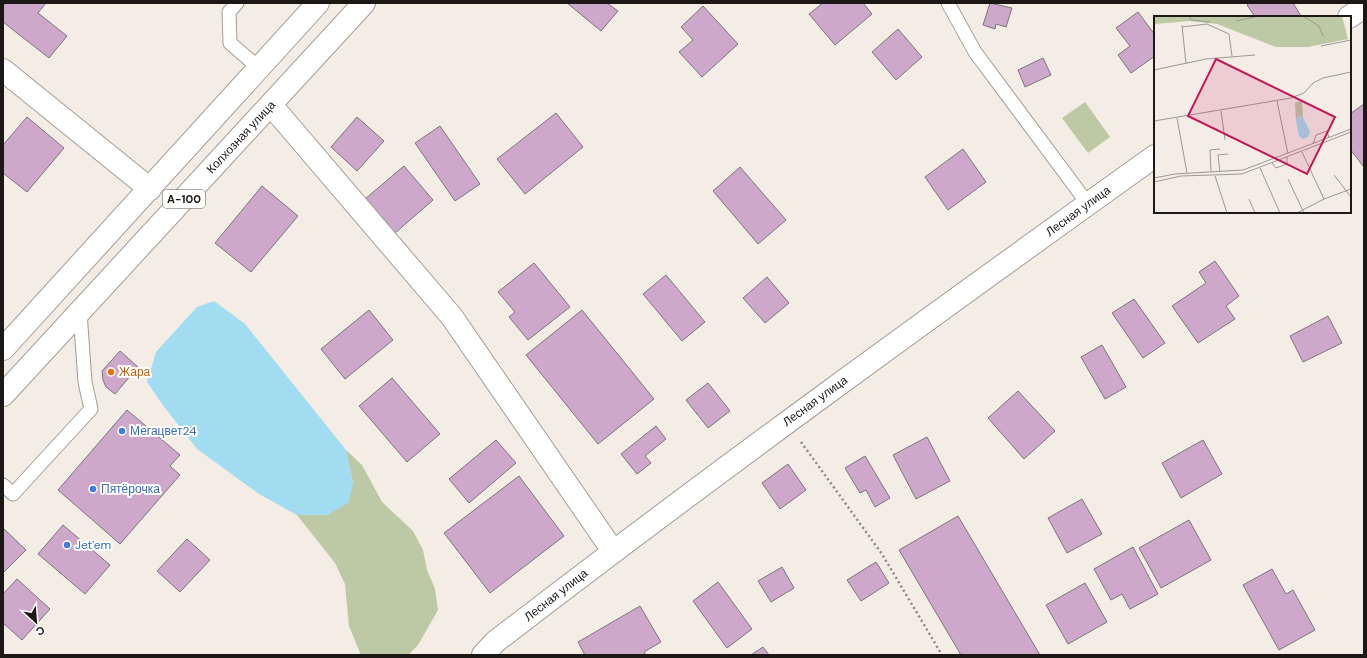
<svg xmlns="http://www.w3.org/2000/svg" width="1367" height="658" font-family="'DM Sans',sans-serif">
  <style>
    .green { fill: #bdc8a4 }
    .water { fill: #a2dcf0 }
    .building { fill: #cea8cb; stroke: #7c757b }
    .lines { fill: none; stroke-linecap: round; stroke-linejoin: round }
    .lane-casing { stroke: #a39d96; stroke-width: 15 }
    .street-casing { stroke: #a39d96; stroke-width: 24 }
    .primary-casing { stroke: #a39d96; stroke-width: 24 }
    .path { stroke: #8d8783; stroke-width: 2.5; stroke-dasharray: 2 3; stroke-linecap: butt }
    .lane { stroke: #fff; stroke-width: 13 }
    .street { stroke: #fff; stroke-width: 22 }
    .primary { stroke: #fff; stroke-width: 22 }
    .food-dot { fill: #e8710a; stroke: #fff; stroke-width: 1.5 }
    .shop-dot { fill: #3f7fe0; stroke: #fff; stroke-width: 1.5 }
    .labels { text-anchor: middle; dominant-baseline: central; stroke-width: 4; stroke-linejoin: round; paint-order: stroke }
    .shield { fill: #fff; stroke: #5f5d5c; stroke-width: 1 }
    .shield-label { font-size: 11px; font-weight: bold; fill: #1b1816 }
    .street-label { font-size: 12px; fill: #1b1816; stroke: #fff }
    .food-label { font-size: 12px; fill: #c56008; stroke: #fff; text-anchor: start }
    .shop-label { font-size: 12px; fill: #366cbe; stroke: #fff; text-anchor: start }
    .inset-road { fill: none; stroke: #9d9893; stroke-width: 1 }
    .view { fill: #c2185b; fill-opacity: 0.15; stroke: #c2185b; stroke-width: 2 }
    .inset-edge { fill: none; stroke: #1b1816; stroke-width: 2 }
  </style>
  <rect width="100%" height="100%" fill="#f4ede6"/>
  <!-- green -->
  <g class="green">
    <path d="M1085,102l25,35 -22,16 -26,-35z"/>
    <path d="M346,450l16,15 20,37 31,29 10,19 4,20 8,19 3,21 -20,35 -10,10h-47l-12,-29 -4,-42 -10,-21 -38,-48h31l25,-32z"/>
  </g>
  <!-- water -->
  <path class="water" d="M214,301l31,23 101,126 7,33 -4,19 -21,13h-31l-38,-21 -62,-45 -35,-45 -15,-22 9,-30 41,-45z"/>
  <!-- building -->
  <g class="building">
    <path d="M6,3h40l-8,10 29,23 -18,22 -46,-36v-16z"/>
    <path d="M567,3h40l11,8 -17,20z"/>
    <path d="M823,3h40l9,11 -37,31 -26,-31z"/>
    <path d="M990,3l22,5 -6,19 -10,-3 -1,5 -12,-4z"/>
    <path d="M1250,3h43l8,13 -46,1 -8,-12z"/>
    <path d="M703,6l35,38 -36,33 -23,-25 14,-12 -12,-13z"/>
    <path d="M1138,12l17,23v21l-24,17 -13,-18 12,-9 -14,-18z"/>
    <path d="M898,29l24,28 -26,23 -24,-28z"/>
    <path d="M1043,58l8,17 -26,12 -7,-17z"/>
    <path d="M1364,104v62h-1l-13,-17v-35z"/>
    <path d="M556,113l27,34 -58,47 -28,-35z"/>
    <path d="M27,117l37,31 -37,44 -24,-19v-28z"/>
    <path d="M357,117l27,24 -27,30 -26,-24z"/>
    <path d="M440,126l40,58 -25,17 -40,-58z"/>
    <path d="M963,149l23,33 -38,28 -23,-33z"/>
    <path d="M404,166l29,34 -38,33 -30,-34z"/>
    <path d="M740,167l46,53 -28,24 -45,-53z"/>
    <path d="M262,186l36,30 -47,56 -36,-29z"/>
    <path d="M1215,261l24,35 -13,10 9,13 -37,24 -26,-37 34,-23 -7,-11z"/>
    <path d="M534,263l36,44 -42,33 -19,-23 6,-5 -17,-20z"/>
    <path d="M666,275l39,47 -23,19 -39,-47z"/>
    <path d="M767,277l22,26 -24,20 -22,-25z"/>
    <path d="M1134,299l31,44 -22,15 -31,-45z"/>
    <path d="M369,310l24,30 -48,39 -24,-30z"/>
    <path d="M582,310l72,89 -56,45 -72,-89z"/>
    <path d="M1328,316l14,27 -39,19 -13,-26z"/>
    <path d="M1102,345l24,42 -21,12 -24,-42z"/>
    <path d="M120,351l18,16 -23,27 -9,-7 -3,-7 -1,-9z"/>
    <path d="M392,378l48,56 -33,28 -48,-56z"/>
    <path d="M708,383l22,28 -22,17 -22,-28z"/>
    <path d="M1018,391l37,40 -31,28 -36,-41z"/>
    <path d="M127,410l53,45 -10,11 10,9 -60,69 -62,-54z"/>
    <path d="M656,426l10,13 -21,17 6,7 -14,11 -16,-20z"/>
    <path d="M927,437l23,44 -34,18 -23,-44z"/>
    <path d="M496,440l20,23 -47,40 -20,-24z"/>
    <path d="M1203,440l19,34 -41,24 -19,-35z"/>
    <path d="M865,456l25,42 -15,9 -9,-17 -6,3 -15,-25z"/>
    <path d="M788,464l18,26 -26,19 -18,-26z"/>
    <path d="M519,476l45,60 -74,57 -46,-60z"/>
    <path d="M1082,499l20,35 -35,19 -19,-35z"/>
    <path d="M958,516l82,139h-79l-62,-105z"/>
    <path d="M1189,520l22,40 -50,28 -22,-40z"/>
    <path d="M63,525l47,40 -25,29 -47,-40z"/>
    <path d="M3,528l23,22 -23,23z"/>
    <path d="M187,539l23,21 -30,32 -23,-21z"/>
    <path d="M1133,547l25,47 -28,15 -8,-15 -11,6 -17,-31z"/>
    <path d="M876,562l13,21 -28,18 -14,-21z"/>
    <path d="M782,567l12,21 -23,14 -13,-21z"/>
    <path d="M1272,569l14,25 7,-4 22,40 -36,20 -36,-65z"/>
    <path d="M17,579l33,30 -28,31 -19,-17v-29z"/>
    <path d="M718,582l34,47 -25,19 -34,-47z"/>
    <path d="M1085,583l22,39 -39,22 -22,-39z"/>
    <path d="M640,606l21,36 -17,10 2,3h-61l-7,-13z"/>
    <path d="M763,647l6,8h-18z"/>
  </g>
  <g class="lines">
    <defs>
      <g id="lane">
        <path d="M237,3l-8,9 1,31 29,25"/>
        <path d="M948,3l27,49 113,152"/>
        <path d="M3,485l10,9 78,-85 -6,-27 -5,-70"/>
      </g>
      <g id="street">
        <path d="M1349,17l15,-10"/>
        <path d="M3,70l147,119"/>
        <path d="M271,105l181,212 161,234"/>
        <path d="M483,655l12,-13c217,-167 438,-327 660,-486"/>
      </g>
      <g id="primary">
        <path d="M3,349l315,-346"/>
        <path d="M3,395l361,-392"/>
      </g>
    </defs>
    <!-- lane casing -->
    <use href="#lane" class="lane-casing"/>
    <!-- street casing -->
    <use href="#street" class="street-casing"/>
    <!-- primary casing -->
    <use href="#primary" class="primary-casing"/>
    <!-- path -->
    <path class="path" d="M801,442l81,112 60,101"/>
    <!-- lane -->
    <use href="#lane" class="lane"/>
    <!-- street -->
    <use href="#street" class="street"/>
    <!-- primary -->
    <use href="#primary" class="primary"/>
  </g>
  <!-- markers -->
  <circle class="food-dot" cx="111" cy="372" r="4"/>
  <g class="shop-dot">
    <circle cx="122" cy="431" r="4"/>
    <circle cx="93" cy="489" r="4"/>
    <circle cx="67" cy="545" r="4"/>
  </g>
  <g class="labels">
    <!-- shield labels -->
    <rect class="shield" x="163" y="190" width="42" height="18" rx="3"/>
    <g class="shield-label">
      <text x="184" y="199">А-100</text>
    </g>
    <!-- street labels -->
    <g class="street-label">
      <text transform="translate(241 137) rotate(-47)">Колхозная улица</text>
      <text transform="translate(1078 211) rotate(-36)">Лесная улица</text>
      <text transform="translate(815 401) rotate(-36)">Лесная улица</text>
      <text transform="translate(556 595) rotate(-38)">Лесная улица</text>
    </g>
    <!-- food labels -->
    <g class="food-label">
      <text x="119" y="372">Жара</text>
    </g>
    <!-- shop labels -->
    <g class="shop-label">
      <text x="130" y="431">Мегацвет24</text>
      <text x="101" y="489">Пятёрочка</text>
      <text x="75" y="545">Jet'em</text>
    </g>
  </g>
  <!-- overview -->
  <g transform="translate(1154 16)">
    <rect width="197" height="197" fill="#f4ede6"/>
    <path d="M0,0h188l6,23 -40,8h-32l-59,-23 -27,-3 -36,3zM148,84l1,17 -6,1 -1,3 -1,-18z" fill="#bdc8a4"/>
    <path d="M144,100l5,1 7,15 -2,5 -5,2 -4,-3 -3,-15z" fill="#a2dcf0"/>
    <path class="inset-road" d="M35,0l2,4 19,2M149,0l16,10 4,10M82,5l23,-5M28,9l4,39M28,11l25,-3 22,10 3,22M167,30l30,-6M0,54l52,-11 49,-4M123,85l11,53M67,95l4,29M23,102l10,55M0,105l137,-23 13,-5 9,-10 10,-5 28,-6M159,128l3,-9 11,-4 2,7M148,136l22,47M118,147l4,5 11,-4v-7M106,152l20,45M57,156l-1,-22 10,-1M66,156l-2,-17 10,-1M180,159l17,22M61,160l12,37M0,162l21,-4 68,-4 108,-41M134,163l16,34M0,166l27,-6 61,-2 109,-42M95,183l6,14M170,183l27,-10M143,197l27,-14"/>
    <path class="view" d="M62,43l119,58 -28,57 -119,-58z"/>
    <rect width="197" height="197" class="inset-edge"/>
  </g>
  <!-- border -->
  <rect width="1367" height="658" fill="none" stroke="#1b1816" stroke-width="8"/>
  <!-- north arrow -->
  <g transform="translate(36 622) rotate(154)" stroke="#ffffff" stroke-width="3" paint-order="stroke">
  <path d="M0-3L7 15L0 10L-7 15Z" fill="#1b1816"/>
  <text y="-6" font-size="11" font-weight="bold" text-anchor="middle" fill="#1b1816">С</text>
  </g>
</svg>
